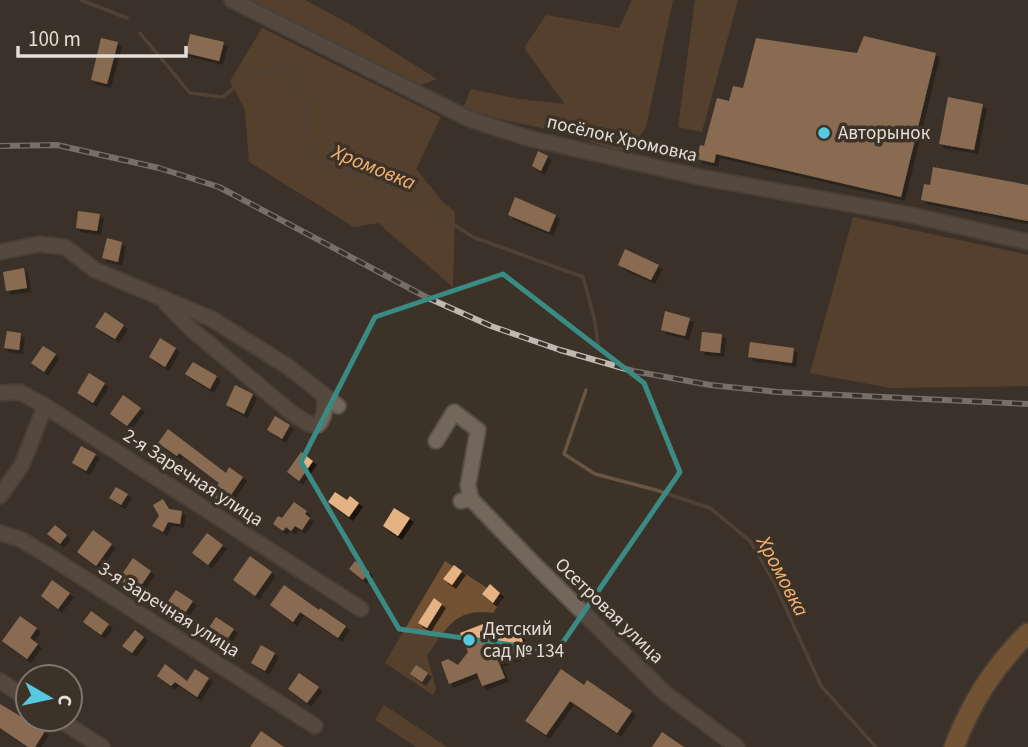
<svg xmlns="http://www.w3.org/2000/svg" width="1028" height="747" font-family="'Source Sans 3',sans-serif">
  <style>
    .green { fill: #735233 }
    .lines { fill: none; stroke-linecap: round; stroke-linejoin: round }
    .stream { stroke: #685543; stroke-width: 3.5 }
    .building { fill: #e5b283; filter: url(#shadow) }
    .minor-casing { stroke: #595048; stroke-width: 18 }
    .major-casing { stroke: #595048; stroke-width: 23 }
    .minor { stroke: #73675c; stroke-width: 14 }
    .major { stroke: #b17c42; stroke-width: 19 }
    .rail-casing { stroke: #c0b8b1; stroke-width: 6 }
    .rail { stroke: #3d3228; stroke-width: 3.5; stroke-dasharray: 10; stroke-linecap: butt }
    .marked { fill: none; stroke: #3a8b83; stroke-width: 5; stroke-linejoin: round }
    .poi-dot { fill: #56c9e1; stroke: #3d3228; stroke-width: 2.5 }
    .labels { text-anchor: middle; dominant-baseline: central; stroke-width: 7; stroke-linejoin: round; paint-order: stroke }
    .poi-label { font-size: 19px; fill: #e4ddd7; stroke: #3d3228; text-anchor: start }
    .street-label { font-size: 19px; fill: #e4ddd7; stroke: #3d3228 }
    .water-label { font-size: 21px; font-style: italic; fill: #f6b16f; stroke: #3d3228 }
  </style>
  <defs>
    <filter id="shadow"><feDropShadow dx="4" dy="4" stdDeviation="0" flood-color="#0009"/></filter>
  </defs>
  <rect width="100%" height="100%" fill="#3d3228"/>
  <!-- green -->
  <g class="green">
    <path d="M245,0h60l43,23 89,56 -25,9z"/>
    <path d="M632,0h41l-27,127 -18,27 -68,-22 -98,-21 9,-22 48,10 46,5 -41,-56 22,-33 73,13z"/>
    <path d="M695,0h43l-36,132 -24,-5z"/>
    <path d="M262,28l179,89 -25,52 27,33 12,10 -2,75 -75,-64 -24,4 -105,-65 -4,-52 -15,-29z"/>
    <path d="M853,217l175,38v131l-138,2 -80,-15z"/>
    <path d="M445,561l58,37 -10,15c-38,-6 -47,16 -66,43l9,32 -3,7 -48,-32z"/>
    <path d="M384,705l63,42h-31l-41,-27z"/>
  </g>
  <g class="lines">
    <!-- stream -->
    <g class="stream">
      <path d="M81,0l46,18"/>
      <path d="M140,33l50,60 32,4 31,-23 32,-8 22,28 -3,61 33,16 63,19 73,47 110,40 11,40 4,27"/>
      <path d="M586,390l-22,64 31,20 61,16 54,18 40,33 24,41 47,104 55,61"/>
    </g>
  </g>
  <!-- building -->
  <g class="building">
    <path d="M190,34l34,8 -5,19 -33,-8z"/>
    <path d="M864,36l72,17 -35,144 -185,-43 -2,9 -17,-4 3,-14 4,1 13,-48 12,3 4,-15 10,2 13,-50 101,15z"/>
    <path d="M101,38l17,4 -11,42 -16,-4z"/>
    <path d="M948,97l35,7 -9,46 -35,-6z"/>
    <path d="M538,151l10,5 -7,15 -9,-5z"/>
    <path d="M933,167l95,18v36l-107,-21 3,-16 6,1z"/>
    <path d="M515,197l41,18 -7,17 -41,-17z"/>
    <path d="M78,211l22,3 -3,17 -21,-3z"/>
    <path d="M107,238l15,4 -4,20 -16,-4z"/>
    <path d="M625,249l34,16 -8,15 -33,-15z"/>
    <path d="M24,268l3,20 -21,3 -3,-19z"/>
    <path d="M665,311l25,7 -5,18 -24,-6z"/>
    <path d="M105,312l19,13 -9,14 -20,-12z"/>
    <path d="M7,331l14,2 -2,17 -15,-2z"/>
    <path d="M702,332l20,2 -2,19 -20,-2z"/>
    <path d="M160,338l16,10 -11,19 -16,-10z"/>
    <path d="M750,342l44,6 -2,15 -44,-6z"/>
    <path d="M43,346l13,8 -12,18 -13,-9z"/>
    <path d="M193,362l24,14 -7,13 -25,-15z"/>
    <path d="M89,373l16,10 -12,20 -16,-10z"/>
    <path d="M235,385l18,9 -9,20 -18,-9z"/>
    <path d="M123,395l18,13 -14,18 -17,-12z"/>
    <path d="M275,416l15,9 -8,14 -15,-9z"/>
    <path d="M168,429l58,44 3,-6 14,10 -18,27 -14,-9 8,-12 -40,-30 -2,3 -19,-13z"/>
    <path d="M81,446l15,8 -10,17 -14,-8z"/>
    <path d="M301,452l12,9 -14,20 -12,-9z"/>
    <path d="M116,487l12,7 -7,11 -12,-7z"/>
    <path d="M335,492l12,8 3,-4 9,7 -10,14 -21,-15z"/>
    <path d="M163,499l6,10 13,2 -2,13 -12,-2 -5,10 -11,-6 7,-10 -6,-11z"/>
    <path d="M294,502l13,9 -2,3 5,4 -8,12 -7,-4 -4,5 -5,-4 -3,4 -10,-7 5,-8 4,2z"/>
    <path d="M394,508l16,10 -12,18 -15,-10z"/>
    <path d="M55,525l12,10 -7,9 -13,-10z"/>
    <path d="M93,530l19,14 -16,22 -19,-14z"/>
    <path d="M207,533l16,12 -15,20 -16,-12z"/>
    <path d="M250,556l22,16 -17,24 -22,-16z"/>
    <path d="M133,558l18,13 -15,22 -18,-13z"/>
    <path d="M355,561l14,11 -6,8 -14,-11z"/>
    <path d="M454,565l8,6 -10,14 -9,-6z"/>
    <path d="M52,580l18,13 -12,16 -17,-13z"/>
    <path d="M490,584l10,9 -7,10 -11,-9z"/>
    <path d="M284,585l35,25 1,-2 26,18 -8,12 -38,-26 -7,10 -23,-17z"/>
    <path d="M176,590l17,11 -12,18 -17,-12z"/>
    <path d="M434,598l8,6 -15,24 -9,-5z"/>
    <path d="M91,611l18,13 -8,11 -18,-13z"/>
    <path d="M20,616l17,12 -7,10 8,6 -11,15 -25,-18z"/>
    <path d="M216,617l18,12 -14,21 -18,-12z"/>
    <path d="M483,624l7,18 29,-11 8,22 -28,10 6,15 -23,8 -5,-13 -28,11 -8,-22 7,-3 10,6 10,-13 -8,-19z"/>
    <path d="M135,630l9,7 -12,16 -10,-7z"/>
    <path d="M261,645l14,8 -10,18 -14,-8z"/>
    <path d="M165,664l22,17 8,-12 14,9 -12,19 -22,-15 -4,4 -14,-10z"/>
    <path d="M416,665l12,8 -6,9 -12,-8z"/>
    <path d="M561,669l23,16 3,-5 45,31 -15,22 -47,-32 -24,34 -21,-14z"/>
    <path d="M299,673l20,14 -12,16 -19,-14z"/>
    <path d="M0,704l45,27 -10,16h-7l-28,-19z"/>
    <path d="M261,731l23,16h-34z"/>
    <path d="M662,732l22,15h-32z"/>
  </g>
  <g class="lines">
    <defs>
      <g id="minor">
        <path d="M232,0l237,119 59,19 171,39 212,38 117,27"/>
        <path d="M0,252l39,-8 26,3 30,23 117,49 75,47 51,40"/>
        <path d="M166,303l24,25 103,86 16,10 9,1c8,-9 8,-20 5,-31"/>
        <path d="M0,393l20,-1 25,14 316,203"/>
        <path d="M436,441l18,-29 24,18 -10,55 3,14"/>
        <path d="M0,496l22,-31 23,-59"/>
        <path d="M461,501l10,-2 65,67 130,128 71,53"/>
        <path d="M0,533l20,6 32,19 263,168"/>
        <path d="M0,681l28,18"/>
        <path d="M59,719l43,28"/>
      </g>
      <path id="major" d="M954,747c18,-46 39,-79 74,-114"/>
    </defs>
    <!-- minor casing -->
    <use href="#minor" class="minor-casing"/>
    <!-- major casing -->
    <use href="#major" class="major-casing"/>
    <!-- minor -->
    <use href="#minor" class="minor"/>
    <!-- major -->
    <use href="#major" class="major"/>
    <defs>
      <path id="rail" d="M0,146l57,-1 102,23 60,19 207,110 65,29 69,24 73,21 77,14 68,7 250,12"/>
    </defs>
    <!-- rail casing -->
    <use href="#rail" class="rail-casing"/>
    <!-- rail -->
    <use href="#rail" class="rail"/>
  </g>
  <!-- marked area -->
  <path d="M0 0H1028V747H0ZM503,274l141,109 36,89 -123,179 -158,-22 -98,-167 74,-145z" fill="#3d3228" fill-opacity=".55" fill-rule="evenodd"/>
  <path class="marked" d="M503,274l141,109 36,89 -123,179 -158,-22 -98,-167 74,-145z"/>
  <!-- markers -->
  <g class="poi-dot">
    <circle cx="824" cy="133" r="7"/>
    <circle cx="469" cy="640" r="7"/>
  </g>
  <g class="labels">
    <!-- poi labels -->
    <g class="poi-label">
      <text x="838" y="133">Авторынок</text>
      <text x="483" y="629">Детский<tspan x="483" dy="22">сад № 134</tspan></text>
    </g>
    <!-- street labels -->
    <g class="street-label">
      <text transform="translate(622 139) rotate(13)">посёлок Хромовка</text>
      <text transform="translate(193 478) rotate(33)">2-я Заречная улица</text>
      <text transform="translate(169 610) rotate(32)">3-я Заречная улица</text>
      <text transform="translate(609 611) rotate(44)">Осетровая улица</text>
    </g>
    <!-- water labels -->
    <g class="water-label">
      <text transform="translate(374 167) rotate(22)">Хромовка</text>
      <text transform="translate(783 576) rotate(62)">Хромовка</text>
    </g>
  </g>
  <!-- north arrow -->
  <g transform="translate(49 698) rotate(99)"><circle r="33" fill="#3d3228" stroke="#80766e" stroke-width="2"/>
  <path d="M0-5L12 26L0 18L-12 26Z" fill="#56c9e1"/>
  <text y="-10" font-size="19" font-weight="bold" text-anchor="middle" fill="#e4ddd7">С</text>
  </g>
  <!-- scale -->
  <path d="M18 46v10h168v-10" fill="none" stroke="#e4ddd7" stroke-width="3.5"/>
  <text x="28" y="46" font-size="21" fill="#e4ddd7" stroke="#3d3228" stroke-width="5" paint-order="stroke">100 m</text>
</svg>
